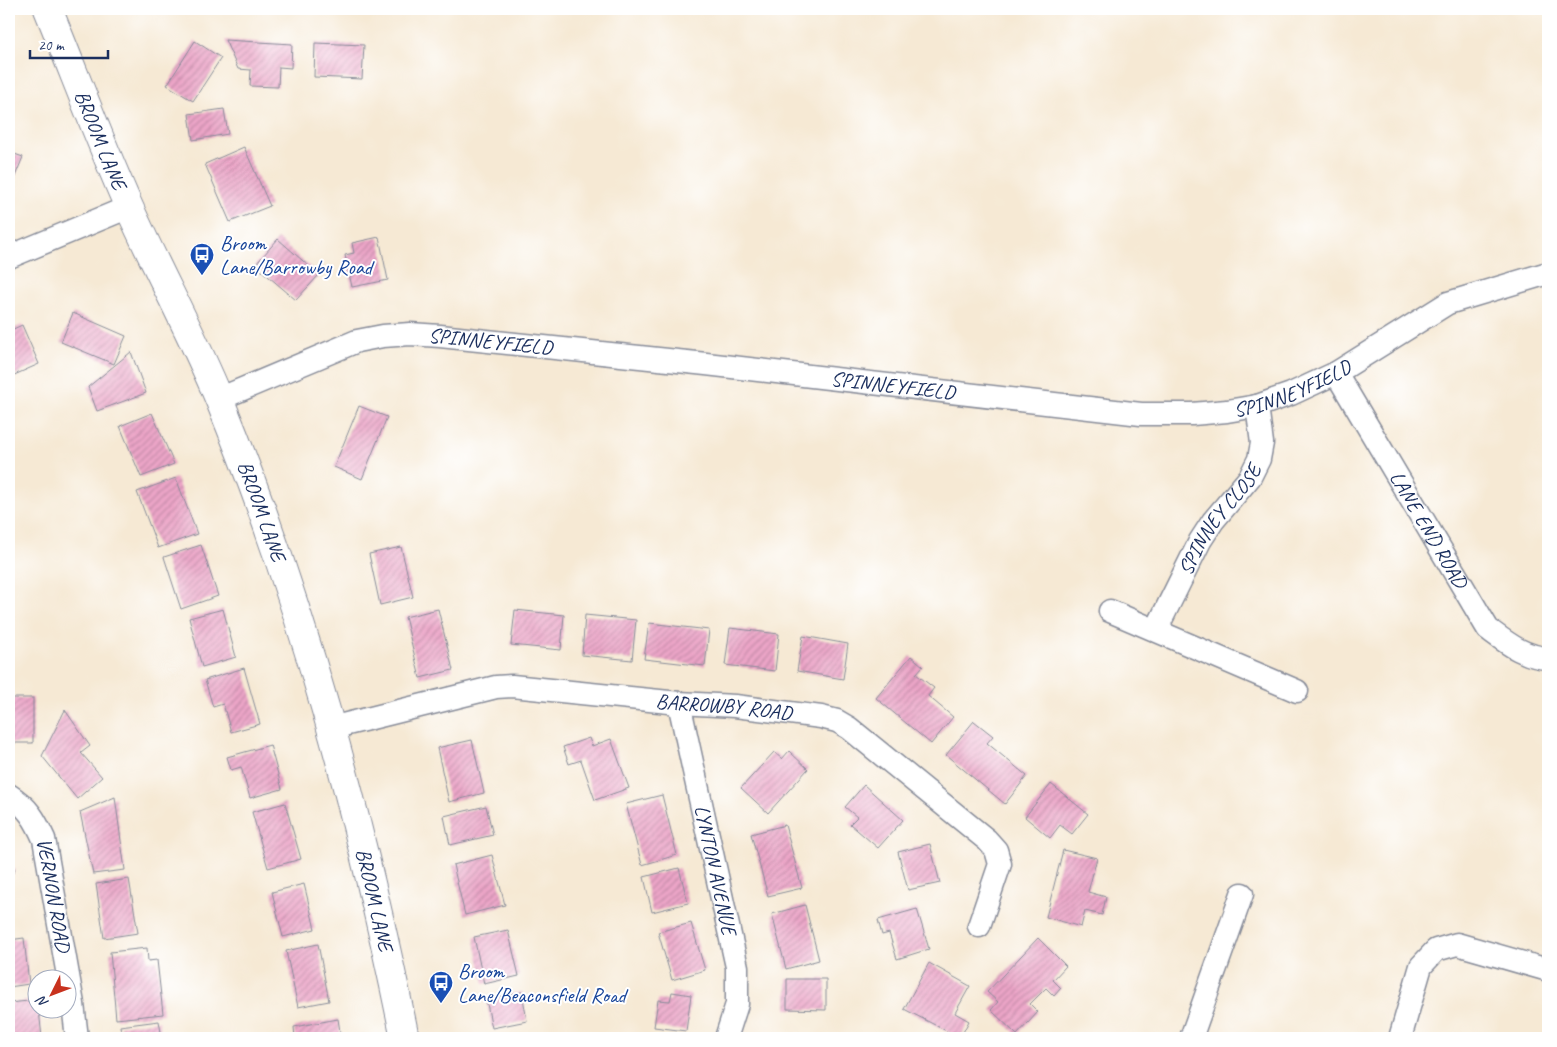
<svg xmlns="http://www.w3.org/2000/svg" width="1557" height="1047" font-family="Caveat,sans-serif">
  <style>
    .building { fill: url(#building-hatch) }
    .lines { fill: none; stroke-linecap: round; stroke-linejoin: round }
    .street-casing { stroke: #888c99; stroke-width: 25 }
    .secondary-casing { stroke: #888c99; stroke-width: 30 }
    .street { stroke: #fff; stroke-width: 22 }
    .secondary { stroke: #fff; stroke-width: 28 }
    .labels { text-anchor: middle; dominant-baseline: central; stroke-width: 4; stroke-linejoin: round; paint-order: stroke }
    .street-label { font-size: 21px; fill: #1b2f5e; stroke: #fff }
    .transit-label { font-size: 21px; fill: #164399; stroke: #fff; text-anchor: start }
  </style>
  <defs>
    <pattern id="building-hatch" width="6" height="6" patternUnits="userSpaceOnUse" patternTransform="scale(1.25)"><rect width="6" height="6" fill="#eca5c7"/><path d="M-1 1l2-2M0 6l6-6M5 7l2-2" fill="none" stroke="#be87a5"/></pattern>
  </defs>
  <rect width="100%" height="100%" fill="#fff"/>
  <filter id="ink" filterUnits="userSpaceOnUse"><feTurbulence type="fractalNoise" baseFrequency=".02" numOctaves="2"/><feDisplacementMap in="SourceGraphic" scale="10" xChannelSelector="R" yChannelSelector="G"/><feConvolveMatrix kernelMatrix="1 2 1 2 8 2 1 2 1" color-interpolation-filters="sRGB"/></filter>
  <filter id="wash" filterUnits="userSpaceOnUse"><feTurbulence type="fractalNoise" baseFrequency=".0096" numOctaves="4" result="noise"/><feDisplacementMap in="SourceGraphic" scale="20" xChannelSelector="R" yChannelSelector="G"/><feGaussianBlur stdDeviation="1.12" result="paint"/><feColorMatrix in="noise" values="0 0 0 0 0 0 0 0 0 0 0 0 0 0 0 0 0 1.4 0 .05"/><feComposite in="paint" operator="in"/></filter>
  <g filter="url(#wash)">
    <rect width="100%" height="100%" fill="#f6e9d4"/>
    <g id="blocks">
      <!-- building -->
      <g class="building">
        <path d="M225,40l67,4 -1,24 -12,-1 -1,20 -28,-1 1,-16 -13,-1z"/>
        <path d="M195,41l26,17 -28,43 -26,-16z"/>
        <path d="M315,43l49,2 -2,34 -48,-2z"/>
        <path d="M224,109l4,25 -35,6 -4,-26z"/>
        <path d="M244,147l26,59 -40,16 -25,-58z"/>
        <path d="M9,152l14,5 -14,34z"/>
        <path d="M379,237l9,43 -36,7 -7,-32 9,-2 -2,-10z"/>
        <path d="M278,239l41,36 -23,25 -41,-35z"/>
        <path d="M73,313l53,23 -12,28 -53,-22z"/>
        <path d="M22,325l17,39 -27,12 -3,-7v-38z"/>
        <path d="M131,352l15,41 -49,18 -9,-24z"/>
        <path d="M359,406l28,11 -25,62 -28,-12z"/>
        <path d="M152,413l22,51 -33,13 -21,-51z"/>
        <path d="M176,478l21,56 -39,14 -21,-56z"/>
        <path d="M201,545l17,51 -37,13 -17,-52z"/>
        <path d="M401,547l12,50 -33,8 -11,-51z"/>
        <path d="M223,609l13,48 -34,10 -13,-49z"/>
        <path d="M438,609l15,61 -33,8 -15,-61z"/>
        <path d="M515,610l49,5 -3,35 -50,-5z"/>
        <path d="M585,615l51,5 -4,40 -50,-5z"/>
        <path d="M649,623l60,7 -4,36 -61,-7z"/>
        <path d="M730,628l49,6 -4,37 -50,-6z"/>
        <path d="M803,636l45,8 -5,35 -46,-8z"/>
        <path d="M911,656l12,10 -7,8 18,14 -6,8 25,21 -22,27 -55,-46z"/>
        <path d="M244,668l16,56 -29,8 -8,-28 -10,3 -8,-27z"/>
        <rect x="9" y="698" width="24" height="45"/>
        <path d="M65,710l25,36 -9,7 21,24 -25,22 -35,-43z"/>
        <path d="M974,721l19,15 -6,7 40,33 -22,28 -59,-49z"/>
        <path d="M589,738l3,8 19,-7 18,49 -34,12 -14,-40 -12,4 -6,-17z"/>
        <path d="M472,740l12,53 -35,9 -12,-54z"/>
        <path d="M270,745l12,44 -32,9 -9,-31 -10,3 -4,-13z"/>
        <path d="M789,751l19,18 -40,44 -27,-25 33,-36 8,7z"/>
        <path d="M1051,784l37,30 -16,20 -12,-9 -10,13 -25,-21z"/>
        <path d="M864,785l39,35 -25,28 -28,-24 7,-7 -12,-10z"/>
        <path d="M662,795l15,60 -35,10 -16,-61z"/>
        <path d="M115,797l10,73 -32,4 -13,-62z"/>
        <path d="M285,803l16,56 -33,9 -16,-56z"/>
        <path d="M486,806l7,29 -43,10 -6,-29z"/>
        <path d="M785,825l17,63 -34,8 -17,-62z"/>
        <path d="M930,844l10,39 -32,7 -10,-38z"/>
        <path d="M1063,850l34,8 -9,34 18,5 -4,18 -17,-4 -4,16 -35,-10z"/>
        <path d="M492,855l13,50 -40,10 -12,-50z"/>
        <path d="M9,865l6,5 -6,8z"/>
        <path d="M679,868l9,35 -36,9 -8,-35z"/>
        <path d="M129,879l9,54 -34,5 -8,-54z"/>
        <path d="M304,884l11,45 -32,8 -11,-45z"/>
        <path d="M805,905l14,55 -33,9 -14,-55z"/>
        <path d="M917,909l12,40 -32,10 -8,-26 -7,2 -4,-15z"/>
        <path d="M691,923l14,47 -33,10 -14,-48z"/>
        <path d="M508,930l11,46 -35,8 -10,-47z"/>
        <path d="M24,938l5,46 -20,3v-47z"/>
        <path d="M1038,938l28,28 -13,14 8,8 -7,8 -8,-8 -16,16 8,8 -21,23 -26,-25 7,-8 -11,-10z"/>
        <path d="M318,944l11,57 -31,6 -12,-56z"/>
        <path d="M147,948l1,13 9,-1 6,54 -47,5 -6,-67z"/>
        <path d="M929,963l41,23 -15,27 14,8 -9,17 -56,-29z"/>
        <path d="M787,979h39v31l-39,-1z"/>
        <path d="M522,992l5,29 -35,7 -6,-29z"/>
        <path d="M672,992l19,3 -5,36 -32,-4 4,-27 12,1z"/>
        <path d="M38,1000l4,38h-33v-35z"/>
        <path d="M338,1019l3,19h-36v-2l-10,2 -1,-11z"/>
        <path d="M159,1021l3,17h-40l-2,-12z"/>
      </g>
    </g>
  </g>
  <g filter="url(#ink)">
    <use href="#blocks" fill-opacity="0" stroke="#888c99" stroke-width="1"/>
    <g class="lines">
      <defs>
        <g id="street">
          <path d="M9,257l120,-50"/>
          <path id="s1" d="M1336,373l152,256c19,14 36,28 60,29"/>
          <path id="s2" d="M219,399l138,-58 26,-5 27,-2 30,2 266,28 435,50h51l35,-3 30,-5 34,-12 45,-21 112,-70 100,-30"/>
          <path d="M1110,611l187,80"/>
          <path id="s3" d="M1156,630l44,-89 13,-20 37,-44 9,-18 3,-16 -5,-37"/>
          <path id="s4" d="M679,703l58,264v37l-11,34"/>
          <path id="s5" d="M331,728l165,-41 16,-1 167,17 56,3 86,11 16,4 12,7 138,112 9,10 4,14 -21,62"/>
          <path id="s6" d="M9,795c19,12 26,24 35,44l29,165 4,34"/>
          <path d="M1191,1038l51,-144"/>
          <path d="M1400,1038l21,-72 15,-16 21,-6 91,26"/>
        </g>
        <g id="secondary">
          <path id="s7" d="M48,9c27,66 52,133 81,198 29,65 64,128 91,194 84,205 141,421 185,637"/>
        </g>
      </defs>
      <!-- street casing -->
      <use href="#street" class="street-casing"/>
      <!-- secondary casing -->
      <use href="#secondary" class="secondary-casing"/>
      <!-- street -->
      <use href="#street" class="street"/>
      <!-- secondary -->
      <use href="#secondary" class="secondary"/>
    </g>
  </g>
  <!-- icons -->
  <defs>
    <symbol id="bus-pin" viewBox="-11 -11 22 30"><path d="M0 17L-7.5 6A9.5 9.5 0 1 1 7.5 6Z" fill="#1a4fb4" stroke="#fff"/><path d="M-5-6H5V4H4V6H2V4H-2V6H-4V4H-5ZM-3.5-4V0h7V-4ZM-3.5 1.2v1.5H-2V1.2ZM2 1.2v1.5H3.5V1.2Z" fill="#fff"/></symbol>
  </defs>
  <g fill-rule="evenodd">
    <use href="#bus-pin" x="188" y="241" width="28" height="38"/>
    <use href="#bus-pin" x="427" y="969" width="28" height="38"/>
  </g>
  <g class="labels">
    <!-- street labels -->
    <g class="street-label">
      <text stroke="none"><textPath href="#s7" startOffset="141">BROOM LANE</textPath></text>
      <text stroke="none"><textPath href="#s2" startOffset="284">SPINNEYFIELD</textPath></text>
      <text stroke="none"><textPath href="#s2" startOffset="1094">SPINNEYFIELD</textPath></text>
      <text stroke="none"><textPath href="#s2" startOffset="689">SPINNEYFIELD</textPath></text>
      <text stroke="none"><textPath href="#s7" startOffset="546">BROOM LANE</textPath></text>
      <text stroke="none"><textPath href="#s3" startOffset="128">SPINNEY CLOSE</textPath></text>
      <text stroke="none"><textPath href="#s1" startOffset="182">LANE END ROAD</textPath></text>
      <text stroke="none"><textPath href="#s5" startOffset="399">BARROWBY ROAD</textPath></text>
      <text stroke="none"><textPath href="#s4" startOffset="171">LYNTON AVENUE</textPath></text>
      <text stroke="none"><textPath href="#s6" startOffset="114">VERNON ROAD</textPath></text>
      <text stroke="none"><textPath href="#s7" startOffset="951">BROOM LANE</textPath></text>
    </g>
    <!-- transit labels -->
    <g class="transit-label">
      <text x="220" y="243">Broom<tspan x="220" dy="24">Lane/Barrowby Road</tspan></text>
      <text x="458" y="971">Broom<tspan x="458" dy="24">Lane/Beaconsfield Road</tspan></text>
    </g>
  </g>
  <!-- margin -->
  <rect width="1557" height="1047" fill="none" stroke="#fff" stroke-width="30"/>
  <!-- north arrow -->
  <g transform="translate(52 994) rotate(228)"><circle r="24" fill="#ffffff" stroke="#a4acbf"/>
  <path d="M0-4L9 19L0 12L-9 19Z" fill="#c8321e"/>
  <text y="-8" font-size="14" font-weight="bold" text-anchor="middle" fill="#1b2f5e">N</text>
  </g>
  <!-- scale -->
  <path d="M30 50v8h78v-8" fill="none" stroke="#1b2f5e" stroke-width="2.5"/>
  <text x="38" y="50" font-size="15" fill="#1b2f5e" stroke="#ffffff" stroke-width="4" paint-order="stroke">20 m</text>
</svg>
